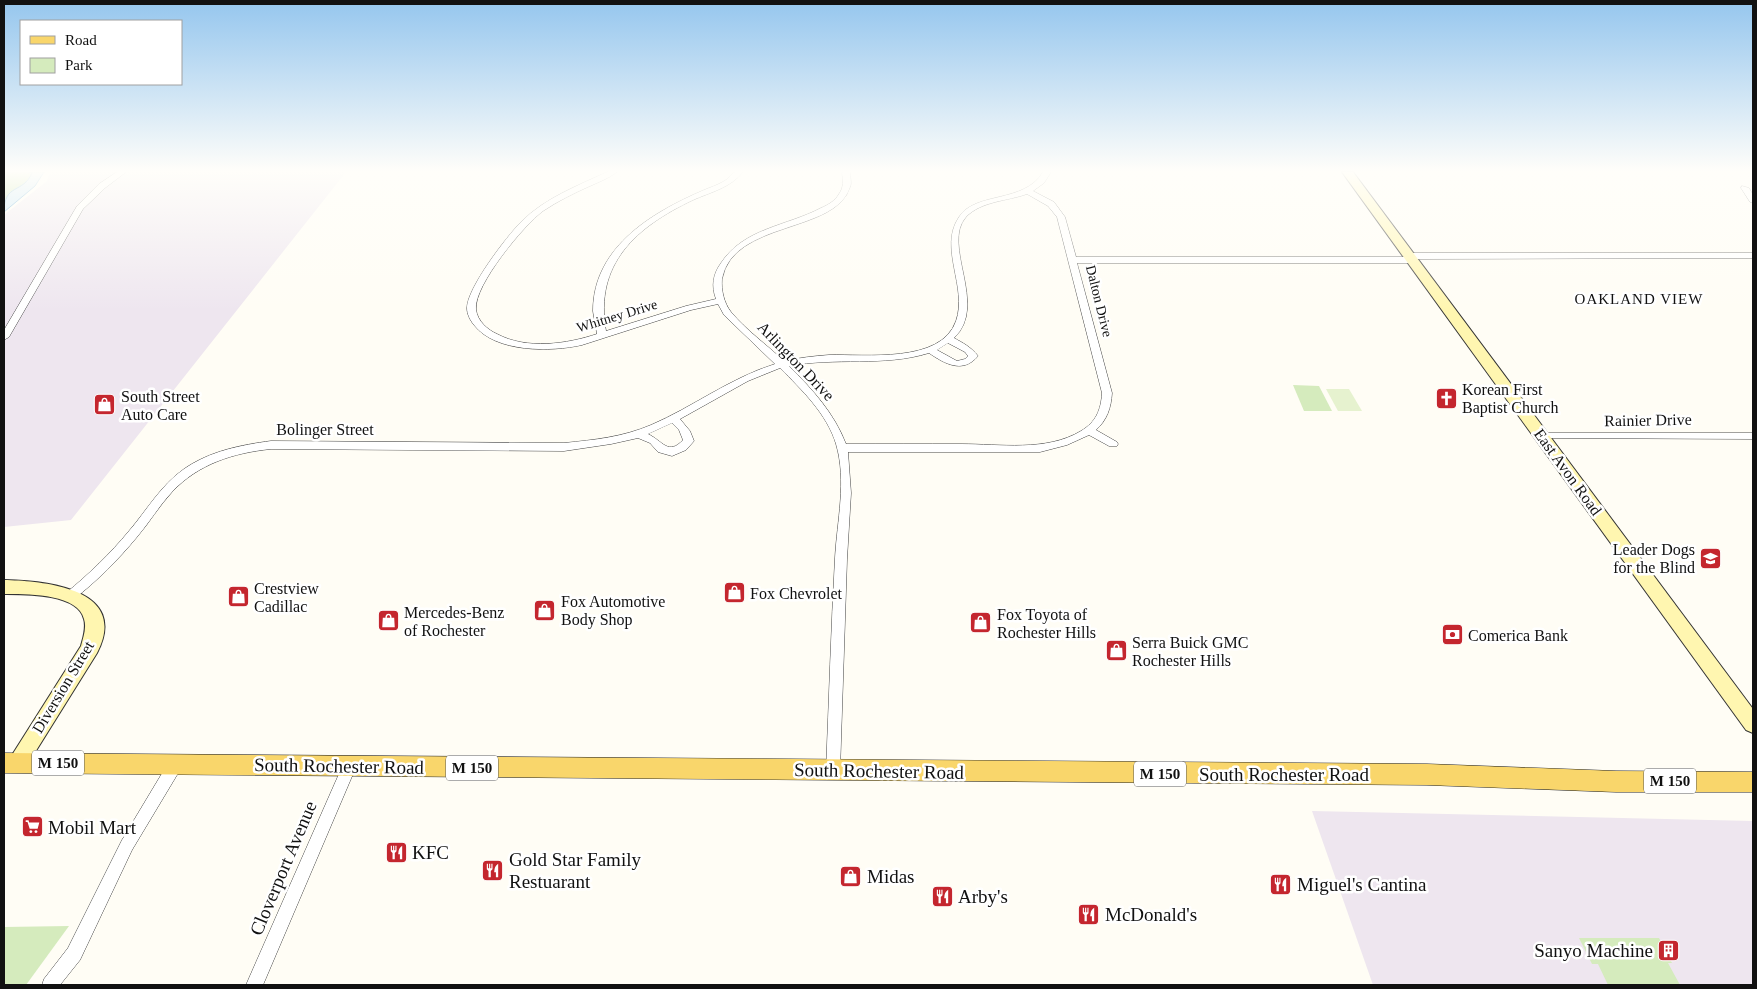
<svg xmlns="http://www.w3.org/2000/svg" width="1757" height="989" font-family="Georgia,serif">
  <style>
    .industrial { fill: #eee6ef }
    .green { fill: #d5ebbd }
    .forest { fill: #b9dc9c }
    .pitch { fill: #e6f2cf }
    .water { fill: #b9e0f7; stroke: #3f96cf }
    .lines { fill: none; stroke-linecap: round; stroke-linejoin: round }
    .street-casing { stroke: #444; stroke-width: 1 }
    .secondary-casing { stroke: #333; stroke-width: 2 }
    .primary-casing { stroke: #222; stroke-width: 1 }
    .street { fill: #fff; fill-rule: evenodd }
    .secondary { fill: #fff6b0; fill-rule: evenodd }
    .primary { fill: #f9d66b; fill-rule: evenodd }
    .labels { text-anchor: middle; dominant-baseline: central; stroke-width: 5; stroke-linejoin: round; paint-order: stroke }
    .far-street-label { font-size: 14px; fill: #111; stroke: #fff }
    .far-neighbourhood-label { font-size: 15px; letter-spacing: 1px; fill: #111; stroke: #fff }
    .shield { fill: #fff; stroke: #585858; stroke-width: 1 }
    .shield-label { font-size: 15px; font-weight: bold; fill: #111 }
    .street-label { font-size: 16px; fill: #111; stroke: #fff }
    .poi-label { font-size: 16px; fill: #111; stroke: #fff; text-anchor: start }
    .near-street-label { font-size: 19px; fill: #111; stroke: #fff }
    .near-poi-label { font-size: 19px; fill: #111; stroke: #fff; text-anchor: start }
  </style>
  <rect width="100%" height="100%" fill="#fffdf5"/>
  <!-- industrial -->
  <g class="industrial">
    <path d="M50,172h296l-275,348 -67,7v-312l43,-34z"/>
    <path d="M1312,811l441,10v164h-380z"/>
  </g>
  <!-- green -->
  <g class="green">
    <path d="M1293,385l26,1 13,25h-28z"/>
    <path d="M69,926l-43,59h-22v-58z"/>
    <path d="M1579,938h80l13,25h-4l12,22h-72l-10,-21h-6z"/>
  </g>
  <!-- forest -->
  <path class="forest" d="M4,172h30l-12,16 -18,19z"/>
  <!-- pitch -->
  <path class="pitch" d="M1326,389h23l13,22h-24z"/>
  <!-- water -->
  <path class="water" d="M29,172h15l-9,14 -31,26c0,-29 19,-18 28,-39z"/>
  <g class="lines">
    <defs>
      <g id="street">
        <path d="M117,172h9l-21,16 -22,21 -74,128 -5,3v-10l73,-124 22,-22z"/>
        <path d="M607,172h10c-8,6 -18,10 -27,14 -16,7 -32,15 -47,25 -19,14 -69,74 -67,98 1,12 12,21 21,25 30,16 70,10 100,0 -1,-7 -3,-15 -4,-23 0,-66 63,-101 116,-123 6,-2 12,-5 17,-8 3,-2 6,-7 9,-8 2,-1 5,0 8,0 -13,16 -32,20 -50,28 -57,27 -99,64 -87,131l80,-25 30,-7c-5,-13 -3,-25 5,-36 23,-35 66,-37 100,-55 7,-3 14,-7 18,-14 5,-7 4,-13 3,-22h8c0,5 2,11 0,15 -14,47 -117,33 -128,92 -1,11 2,24 9,33 15,18 36,33 53,49 15,-3 30,-5 45,-6 36,-1 112,9 127,-34 12,-34 -18,-73 3,-104 17,-26 65,-13 84,-45h8l-7,11 -11,8 21,11 11,15 11,40h329v-3l3,-1h345v5l-339,1v3l-3,1h-334l35,130c-1,15 -5,27 -16,37l21,12 1,2 -1,2h-8l-20,-11 -22,10 -27,7h-192l3,41 -4,66 -7,212 -2,5 -5,2 -5,-2 -2,-5c3,-71 5,-142 9,-213 2,-37 12,-77 1,-114 -9,-30 -34,-54 -56,-76l-32,13 -68,38 10,12 4,10 -8,9 -14,6 -14,-4 -8,-9 -12,-5 -27,6 -47,7 -293,-2c-38,4 -73,15 -99,43 -13,14 -23,31 -35,45 -19,23 -40,44 -63,62h-8l-2,-3 2,-3c23,-19 44,-39 63,-62 18,-21 32,-46 55,-62 26,-18 57,-24 87,-28l293,2c30,-3 59,-6 87,-18 42,-18 79,-47 124,-61l-51,-49 -6,-11 -27,6 -109,35c-31,7 -86,8 -108,-20 -4,-5 -7,-11 -7,-17 0,-20 40,-72 54,-86 24,-24 56,-36 86,-50zM1027,194l21,12 9,11 45,176c-1,17 -6,29 -21,38 -35,21 -81,13 -120,13 -38,0 -76,0 -115,0 -12,-31 -33,-54 -57,-78 46,-9 95,1 140,-13 16,11 34,21 49,3 -7,-9 -15,-13 -24,-18 35,-33 -13,-93 12,-121 15,-16 42,-16 61,-23zM948,343l17,9 3,4 -3,3 -8,2 -20,-11zM672,423l7,7 4,10c-15,16 -20,1 -35,-6z"/>
        <path d="M1742,186l7,2 4,7v7h-3l-9,-14z"/>
        <path d="M1543,433h210v6l-214,-1 -1,-2z"/>
        <path d="M175,759l5,1 2,5 -2,5 -48,80 -52,110 -20,25h-18l2,-6 24,-31 54,-108 48,-80z"/>
        <path d="M349,761l5,1 2,5 -93,218h-17l96,-218 2,-5z"/>
      </g>
      <g id="secondary">
        <path d="M1342,172h11l400,537v24l-7,-3z"/>
        <path d="M4,580c42,1 126,9 93,73l-73,117 -7,2 -7,-2 -3,-7 74,-117c2,-8 6,-18 3,-27 -6,-26 -60,-25 -80,-25z"/>
      </g>
      <path id="primary" d="M4,753l1423,11 189,7 137,1v20h-137l-189,-7 -1423,-12z"/>
    </defs>
    <!-- street casing -->
    <use href="#street" class="street-casing"/>
    <!-- secondary casing -->
    <use href="#secondary" class="secondary-casing"/>
    <!-- primary casing -->
    <use href="#primary" class="primary-casing"/>
    <!-- street -->
    <use href="#street" class="street"/>
    <!-- secondary -->
    <use href="#secondary" class="secondary"/>
    <!-- primary -->
    <use href="#primary" class="primary"/>
  </g>
  <!-- sky -->
  <linearGradient id="sky" x2="0" y2="1"><stop stop-color="#95c6ee"/><stop offset="0.55" stop-color="#fffefa"/><stop offset="1" stop-color="#fffefa" stop-opacity="0"/></linearGradient>
  <rect width="1757" height="311" fill="url(#sky)"/>
  <!-- icons -->
  <defs>
    <symbol id="church-square" viewBox="-11 -11 22 22"><rect x="-9" y="-9" width="18" height="18" rx="4" fill="#c4262e" stroke="#fff"/><path d="M-1.2-6h2.4v3.5h3.3v2.4h-3.3V6h-2.4V-.1h-3.3v-2.4h3.3Z" fill="#fff"/></symbol>
    <symbol id="shop-square" viewBox="-11 -11 22 22"><rect x="-9" y="-9" width="18" height="18" rx="4" fill="#c4262e" stroke="#fff"/><path d="M-5-2.5h2.3a2.7 3.5 0 0 1 5.4 0H5L5.5 6h-11ZM-1.5-2.5h3a1.5 2.3 0 0 0-3 0Z" fill="#fff"/></symbol>
    <symbol id="school-square" viewBox="-11 -11 22 22"><rect x="-9" y="-9" width="18" height="18" rx="4" fill="#c4262e" stroke="#fff"/><path d="M0-5L7-2L0 1L-7-2ZM-4 1L0 2.5L4 1V4Q0 6-4 4Z" fill="#fff"/></symbol>
    <symbol id="bank-square" viewBox="-11 -11 22 22"><rect x="-9" y="-9" width="18" height="18" rx="4" fill="#c4262e" stroke="#fff"/><path d="M-6-4H6V4H-6ZM0-2.3a2.3 2.3 0 1 0 0 4.6a2.3 2.3 0 1 0 0-4.6Z" fill="#fff"/></symbol>
    <symbol id="supermarket-square" viewBox="-11 -11 22 22"><rect x="-9" y="-9" width="18" height="18" rx="4" fill="#c4262e" stroke="#fff"/><path d="M-6-5.5h2.5l.6 2H6L4.5 2H-2.5L-4.4-4H-6ZM-1.5 3.2a1.3 1.3 0 1 0 .1 0ZM3 3.2a1.3 1.3 0 1 0 .1 0Z" fill="#fff"/></symbol>
    <symbol id="restaurant-square" viewBox="-11 -11 22 22"><rect x="-9" y="-9" width="18" height="18" rx="4" fill="#c4262e" stroke="#fff"/><path d="M-5-6h1v4h1v-4h1v4h1v-4h1v5L-1.5 .5V6h-2V.5L-5-1ZM5-6V6H3V1.5H1.5Q1.5-4 5-6Z" fill="#fff"/></symbol>
    <symbol id="building-square" viewBox="-11 -11 22 22"><rect x="-9" y="-9" width="18" height="18" rx="4" fill="#c4262e" stroke="#fff"/><path d="M-4-6H4V6H1V3H-1V6H-4ZM-2.5-4.3h1.7v1.8h-1.7ZM.8-4.3h1.7v1.8H.8ZM-2.5-1h1.7V.8h-1.7ZM.8-1h1.7V.8H.8Z" fill="#fff"/></symbol>
  </defs>
  <g fill-rule="evenodd">
    <use href="#church-square" x="1434" y="386" width="25" height="25"/>
    <use href="#shop-square" x="92" y="392" width="25" height="25"/>
    <use href="#school-square" x="1698" y="546" width="25" height="25"/>
    <use href="#shop-square" x="722" y="580" width="25" height="25"/>
    <use href="#shop-square" x="226" y="584" width="25" height="25"/>
    <use href="#shop-square" x="532" y="598" width="25" height="25"/>
    <use href="#shop-square" x="376" y="608" width="25" height="25"/>
    <use href="#shop-square" x="968" y="610" width="25" height="25"/>
    <use href="#bank-square" x="1440" y="622" width="25" height="25"/>
    <use href="#shop-square" x="1104" y="638" width="25" height="25"/>
    <use href="#supermarket-square" x="20" y="814" width="25" height="25"/>
    <use href="#restaurant-square" x="384" y="840" width="25" height="25"/>
    <use href="#restaurant-square" x="480" y="858" width="25" height="25"/>
    <use href="#shop-square" x="838" y="864" width="25" height="25"/>
    <use href="#restaurant-square" x="1268" y="872" width="25" height="25"/>
    <use href="#restaurant-square" x="930" y="884" width="25" height="25"/>
    <use href="#restaurant-square" x="1076" y="902" width="25" height="25"/>
    <use href="#building-square" x="1656" y="938" width="25" height="25"/>
  </g>
  <g class="labels">
    <!-- far-street labels -->
    <g class="far-street-label">
      <text transform="translate(1099 301) rotate(76)">Dalton Drive</text>
      <text transform="translate(617 316) rotate(-17)">Whitney Drive</text>
    </g>
    <!-- far-neighbourhood labels -->
    <g class="far-neighbourhood-label">
      <text x="1639" y="299">OAKLAND VIEW</text>
    </g>
    <!-- shield labels -->
    <g class="shield">
      <rect x="32" y="750.5" width="52" height="25" rx="4"/>
      <rect x="446" y="755.5" width="52" height="25" rx="4"/>
      <rect x="1134" y="761.5" width="52" height="25" rx="4"/>
      <rect x="1644" y="768.5" width="52" height="25" rx="4"/>
    </g>
    <g class="shield-label">
      <text x="58" y="763">M 150</text>
      <text x="472" y="768">M 150</text>
      <text x="1160" y="774">M 150</text>
      <text x="1670" y="781">M 150</text>
    </g>
    <!-- street labels -->
    <g class="street-label">
      <text transform="translate(796 361) rotate(46)">Arlington Drive</text>
      <text transform="translate(1648 420) rotate(-1)">Rainier Drive</text>
      <text x="325" y="429">Bolinger Street</text>
      <text transform="translate(1568 472) rotate(54)">East Avon Road</text>
      <text transform="translate(63 687) rotate(-59)">Diversion Street</text>
    </g>
    <!-- poi labels -->
    <g class="poi-label">
      <text x="1462" y="389">Korean First<tspan x="1462" dy="18">Baptist Church</tspan></text>
      <text x="121" y="396">South Street<tspan x="121" dy="18">Auto Care</tspan></text>
      <text x="1695" y="549" text-anchor="end">Leader Dogs<tspan x="1695" dy="18">for the Blind</tspan></text>
      <text x="254" y="588">Crestview<tspan x="254" dy="18">Cadillac</tspan></text>
      <text x="750" y="593">Fox Chevrolet</text>
      <text x="561" y="601">Fox Automotive<tspan x="561" dy="18">Body Shop</tspan></text>
      <text x="404" y="612">Mercedes-Benz<tspan x="404" dy="18">of Rochester</tspan></text>
      <text x="997" y="614">Fox Toyota of<tspan x="997" dy="18">Rochester Hills</tspan></text>
      <text x="1468" y="635">Comerica Bank</text>
      <text x="1132" y="642">Serra Buick GMC<tspan x="1132" dy="18">Rochester Hills</tspan></text>
    </g>
    <!-- near-street labels -->
    <g class="near-street-label">
      <text transform="translate(339 766) rotate(1)">South Rochester Road</text>
      <text transform="translate(879 771) rotate(1)">South Rochester Road</text>
      <text x="1284" y="774">South Rochester Road</text>
      <text transform="translate(283 868) rotate(-67)">Cloverport Avenue</text>
    </g>
    <!-- near-poi labels -->
    <g class="near-poi-label">
      <text x="48" y="827">Mobil Mart</text>
      <text x="412" y="852">KFC</text>
      <text x="509" y="859">Gold Star Family<tspan x="509" dy="22">Restuarant</tspan></text>
      <text x="867" y="876">Midas</text>
      <text x="1297" y="884">Miguel's Cantina</text>
      <text x="958" y="896">Arby's</text>
      <text x="1105" y="914">McDonald's</text>
      <text x="1653" y="950" text-anchor="end">Sanyo Machine</text>
    </g>
  </g>
  <!-- border -->
  <rect width="1757" height="989" fill="none" stroke="#111111" stroke-width="10"/>
  <!-- legend -->
  <rect x="20" y="20" width="162" height="65" fill="#ffffff" stroke="#a0a0a0"/>
  <rect x="30" y="36" width="25" height="8" fill="#f9d66b" stroke="#a0a0a0"/>
  <text x="65" y="45" font-size="15" fill="#111111">Road</text>
  <rect x="30" y="58" width="25" height="15" fill="#d5ebbd" stroke="#a0a0a0"/>
  <text x="65" y="70" font-size="15" fill="#111111">Park</text>
</svg>
